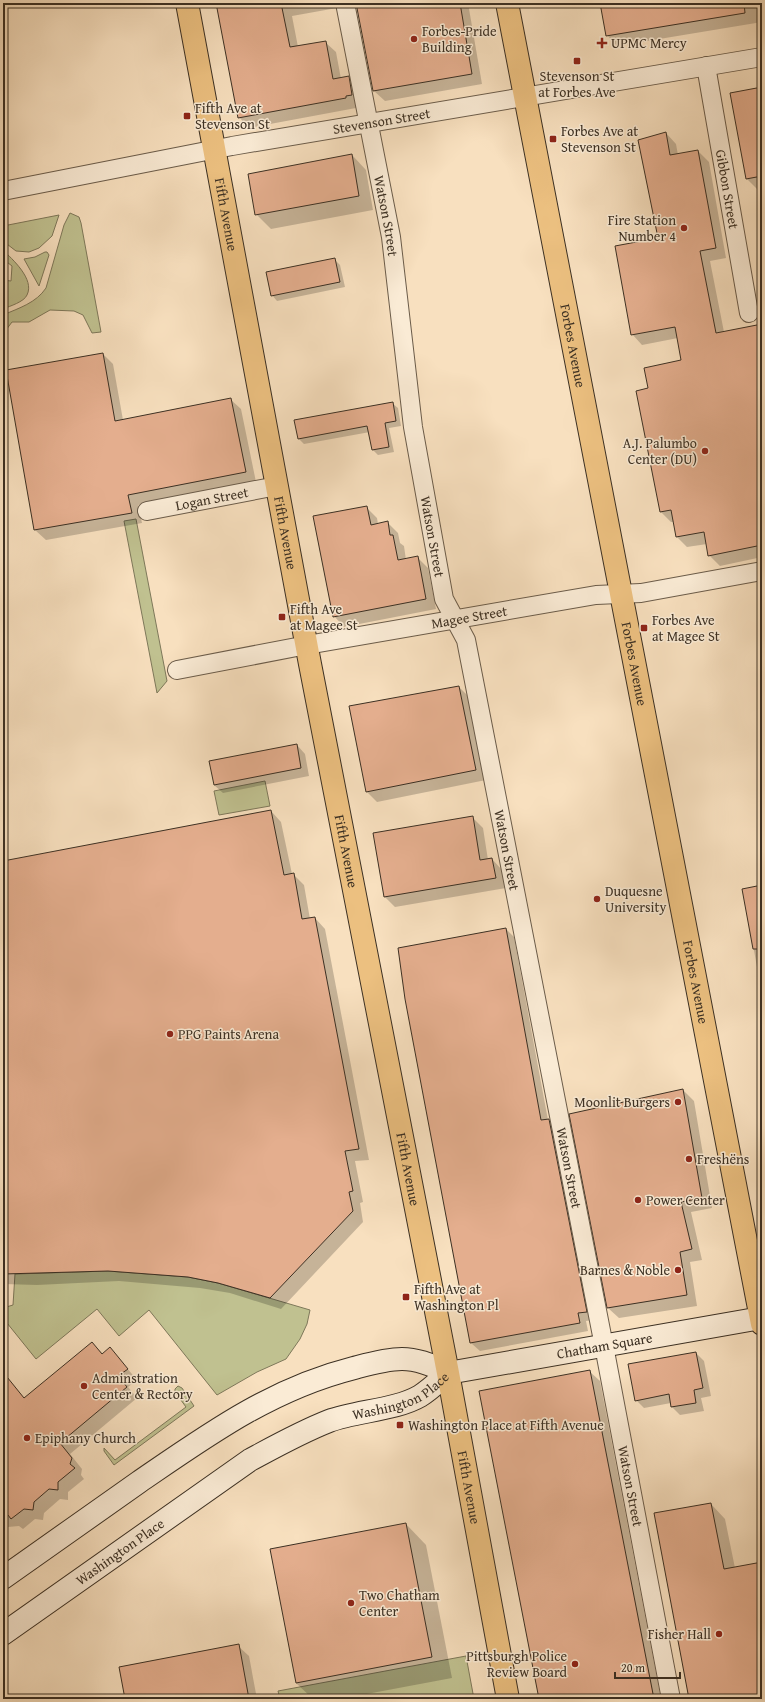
<svg xmlns="http://www.w3.org/2000/svg" width="765" height="1702" font-family="'Gentium Book Plus',serif">
  <style>
    .green { fill: #c0c190; stroke: #7e785a }
    .shadow { fill: #0003 }
    .building { fill: #e4ae8e; stroke: #3c3023 }
    .lines { fill: none; stroke-linecap: round; stroke-linejoin: round }
    .street-casing { stroke: #6b5c4a; stroke-width: 20 }
    .secondary-casing { stroke: #3c3023; stroke-width: 24 }
    .primary-casing { stroke: #3c3023; stroke-width: 24 }
    .street { stroke: #faebd5; stroke-width: 18 }
    .secondary { stroke: #faebd5; stroke-width: 22 }
    .primary { stroke: #ecc080; stroke-width: 22 }
    .poi-dot { fill: #8f2418; stroke: #faebd5; stroke-width: 1.5 }
    .labels { text-anchor: middle; dominant-baseline: central; stroke-width: 3; stroke-linejoin: round; paint-order: stroke }
    .poi-label { font-size: 14px; fill: #3c3023; stroke: #faebd5; text-anchor: start }
    .street-label { font-size: 14px; fill: #3c3023; stroke: #faebd5 }
  </style>
  <rect width="100%" height="100%" fill="#f8e0bf"/>
  <filter id="stains"><feTurbulence type="fractalNoise" baseFrequency=".005" numOctaves="4"/><feColorMatrix values="0 0 0 0 .2 0 0 0 0 .09 0 0 0 0 .02 0 0 0 .5 -.17"/></filter>
  <radialGradient id="worn" r=".72"><stop offset=".6" stop-color="#630" stop-opacity="0"/><stop offset="1" stop-color="#630" stop-opacity=".3"/></radialGradient>
  <!-- green -->
  <g class="green">
    <path d="M70,213l9,4 2,6 20,109 -9,1 -9,-18 -9,-4 -24,-1 -21,12h-17l-9,12v-19c16,-7 33,-12 43,-27l18,-63z"/>
    <path d="M59,215l-7,21 -13,12 -10,4 -13,-1 -13,-10v-15z"/>
    <path d="M3,250c9,9 32,29 24,45 -3,7 -17,11 -24,14v-29l8,1 1,-15 -9,-7z"/>
    <path d="M45,252h2l2,3 -10,31 -15,-27 11,-2z"/>
    <path d="M136,519l31,162 -10,12 -33,-172z"/>
    <path d="M265,781l5,25 -51,9 -5,-24z"/>
    <path d="M108,1271l80,6 30,6 92,27 -3,14 -7,15 -14,20 -29,13 -40,23 -68,-85 -30,26 -22,-27 -61,50 -33,-41v-10l10,-3 2,-31z"/>
    <path d="M178,1386l4,2 12,18 -80,59 -10,-14v-3l11,12 71,-53 -11,-15v-3z"/>
    <path d="M466,1656l8,43h-194l-2,-8z"/>
  </g>
  <!-- shadow -->
  <g class="shadow">
    <path d="M217,3h137l-6,3 -56,10 6,31 27,-5 11,10 5,27 7,-1 11,10 3,17 -6,2v1l-107,20 -10,-11z"/>
    <path d="M357,3h111l14,81 -97,17 -11,-10z"/>
    <path d="M601,3h161v19l-145,24 -10,-11z"/>
    <path d="M762,88v100l-5,1 -10,-10z"/>
    <path d="M666,133l10,11 2,11 20,-4 11,11 17,96 -16,3 14,71 38,-7v232l-42,9 -11,-11 -2,-11 -20,3 -10,-10 -3,-15h-3l-10,-10 -24,-120 12,-3 33,-28 -4,-23 -36,7 -10,-11 27,-96z"/>
    <path d="M352,155l14,15 7,40 -102,19 -15,-15z"/>
    <path d="M762,246v19l-4,-18z"/>
    <path d="M334,259l6,6 5,22 -68,14 -5,-6z"/>
    <path d="M103,354l10,10 10,56 107,-21 11,10 15,73 -118,23 4,18 -96,17 -11,-10z"/>
    <path d="M392,403l6,5 3,18 -12,2 5,24 -16,3 -5,-5 -3,-18 -66,12 -5,-5z"/>
    <path d="M366,507l11,11 1,6 9,-2 11,11 2,10 4,3 2,14 12,-2 10,10 8,41 -92,18 -10,-11z"/>
    <path d="M459,687l11,11 16,82 -109,22 -10,-10z"/>
    <path d="M297,745l8,9 4,22 -86,17 -9,-8z"/>
    <path d="M271,811l10,11 11,52h1l11,11 6,34 5,-1 10,11 44,231 -14,1 8,41 -3,1 3,19 -82,87 -51,-16 -30,-5 -81,-7 -82,4 -34,-1v-422z"/>
    <path d="M3,813l2,11h-2z"/>
    <path d="M472,817l11,11 5,32 4,-1 10,11 4,18 -111,19 -10,-10z"/>
    <path d="M762,886v109l-19,-106z"/>
    <path d="M506,929l8,8 34,183 9,8 37,192 -8,1 2,10 -108,20 -9,-8z"/>
    <path d="M683,1090l11,11 18,107 -21,4 11,48 -12,2 7,44 -78,12 -11,-10 -37,-193z"/>
    <path d="M92,1343l11,11 7,-6 27,32 -9,7 9,11 -67,56 12,15 -1,6 3,4 -16,13v8l-8,-1 -16,14 -1,7 -8,-1 -12,10 -4,-3 -11,1 -5,-5v-149l22,26z"/>
    <path d="M696,1353l8,8 7,35 -10,2 3,13 -24,4 -8,-8 -1,-4 -27,5 -8,-8z"/>
    <path d="M589,1371l11,10 61,318h-121z"/>
    <path d="M711,1504l14,15 10,49 27,-5v136h-72z"/>
    <path d="M406,1524l20,21 26,133 -112,21h-27l-17,-16z"/>
    <path d="M238,1646l11,10 8,43h-131z"/>
  </g>
  <!-- building -->
  <g class="building">
    <path d="M216,3h65l9,44 36,-6 7,38 16,-3 3,19 -6,1v2l-108,20z"/>
    <path d="M356,3h104l12,71 -99,17z"/>
    <path d="M600,3h144l1,10 -139,23z"/>
    <path d="M762,87v89l-16,3 -16,-86z"/>
    <path d="M666,132l4,23 28,-5 18,98 -16,3 16,82 46,-9v221l-54,11 -4,-24 -28,5 -5,-27 -11,2 -24,-121 12,-3 -4,-20 37,-8 -6,-33 -44,8 -16,-89 43,-8 -20,-98z"/>
    <path d="M352,154l7,42 -104,19 -7,-41z"/>
    <path d="M335,258l5,24 -69,14 -5,-24z"/>
    <path d="M103,353l12,68 116,-23 15,74 -118,23 4,18 -98,17 -28,-160z"/>
    <path d="M393,402l3,19 -11,2 4,24 -17,3 -5,-24 -69,13 -4,-19z"/>
    <path d="M367,506l4,19 17,-4 2,14h3l5,25 20,-4 8,43 -93,18 -20,-101z"/>
    <path d="M459,686l17,84 -110,22 -17,-86z"/>
    <path d="M297,744l4,24 -87,17 -5,-24z"/>
    <path d="M271,810l13,65 10,-2 8,46 13,-2 44,232 -14,2 8,40 -4,1 4,19 -83,87 -52,-15 -30,-6 -80,-6 -105,3v-413z"/>
    <path d="M473,816l7,44 12,-2 4,20 -112,19 -11,-64z"/>
    <path d="M762,885v64h-9l-11,-60z"/>
    <path d="M506,928l35,192 8,-1 38,193 -9,1 2,10 -110,20 -65,-344 -7,-51z"/>
    <path d="M683,1089l19,109 -21,4 11,47 -12,3 7,43 -80,13 -38,-194z"/>
    <path d="M92,1342l10,12 8,-7 18,22 -10,7 9,11 -67,56 12,15 -2,6 5,4 -17,14v8l-9,-1 -15,13 -1,8 -9,-1 -13,10 -3,-4 -5,1v-144l21,26z"/>
    <path d="M696,1352l7,36 -9,2 2,13 -25,4 -2,-13 -34,7 -7,-37z"/>
    <path d="M590,1370l64,329h-115l-60,-308z"/>
    <path d="M711,1503l13,66 38,-7v137h-73l-35,-186z"/>
    <path d="M406,1523l26,134 -136,26 -26,-134z"/>
    <path d="M239,1644l10,55h-124l-6,-32z"/>
  </g>
  <g class="lines">
    <defs>
      <g id="street">
        <path id="s1" d="M345,3l46,234 22,190 31,172 22,41 138,706 67,353"/>
        <path id="s2" d="M706,66l43,247"/>
        <path id="s3" d="M3,191l229,-45 530,-89"/>
        <path id="s4" d="M147,511l130,-25"/>
        <path id="s5" d="M177,670l130,-25 289,-50 45,-2 121,-22"/>
      </g>
      <g id="secondary">
        <path id="s6" d="M448,1373l313,-55"/>
        <path d="M3,1578c45,-32 91,-64 136,-96 70,-48 132,-93 215,-114 15,-4 32,-9 48,-9 16,0 31,6 46,14"/>
        <path id="s7" d="M3,1634l247,-174c26,-14 51,-28 79,-39 27,-10 67,-11 91,-25 10,-6 19,-15 28,-23"/>
      </g>
      <g id="primary">
        <path id="s8" d="M187,3l123,661 138,709 60,326"/>
        <path id="s9" d="M507,3l255,1321"/>
      </g>
    </defs>
    <!-- street casing -->
    <use href="#street" class="street-casing"/>
    <!-- secondary casing -->
    <use href="#secondary" class="secondary-casing"/>
    <!-- primary casing -->
    <use href="#primary" class="primary-casing"/>
    <!-- street -->
    <use href="#street" class="street"/>
    <!-- secondary -->
    <use href="#secondary" class="secondary"/>
    <!-- primary -->
    <use href="#primary" class="primary"/>
  </g>
  <!-- markers -->
  <g class="poi-dot">
    <circle cx="414" cy="39" r="4"/>
    <path d="M600 37h4v4h4v4h-4v4h-4v-4h-4v-4h4z"/>
    <rect x="573" y="57" width="8" height="8" rx="2"/>
    <rect x="183" y="112" width="8" height="8" rx="2"/>
    <rect x="549" y="135" width="8" height="8" rx="2"/>
    <circle cx="684" cy="228" r="4"/>
    <circle cx="705" cy="451" r="4"/>
    <rect x="278" y="613" width="8" height="8" rx="2"/>
    <rect x="640" y="624" width="8" height="8" rx="2"/>
    <circle cx="597" cy="899" r="4"/>
    <circle cx="170" cy="1034" r="4"/>
    <circle cx="678" cy="1102" r="4"/>
    <circle cx="689" cy="1159" r="4"/>
    <circle cx="638" cy="1200" r="4"/>
    <circle cx="678" cy="1270" r="4"/>
    <rect x="402" y="1293" width="8" height="8" rx="2"/>
    <circle cx="84" cy="1386" r="4"/>
    <rect x="396" y="1421" width="8" height="8" rx="2"/>
    <circle cx="27" cy="1438" r="4"/>
    <circle cx="351" cy="1603" r="4"/>
    <circle cx="719" cy="1634" r="4"/>
    <circle cx="575" cy="1664" r="4"/>
  </g>
  <g class="labels">
    <!-- poi labels -->
    <g class="poi-label">
      <text x="422" y="31">Forbes-Pride<tspan x="422" dy="16">Building</tspan></text>
      <text x="611" y="43">UPMC Mercy</text>
      <text x="577" y="76" text-anchor="middle">Stevenson St<tspan x="577" dy="16">at Forbes Ave</tspan></text>
      <text x="195" y="108">Fifth Ave at<tspan x="195" dy="16">Stevenson St</tspan></text>
      <text x="561" y="131">Forbes Ave at<tspan x="561" dy="16">Stevenson St</tspan></text>
      <text x="676" y="220" text-anchor="end">Fire Station<tspan x="676" dy="16">Number 4</tspan></text>
      <text x="697" y="443" text-anchor="end">A.J. Palumbo<tspan x="697" dy="16">Center (DU)</tspan></text>
      <text x="290" y="609">Fifth Ave<tspan x="290" dy="16">at Magee St</tspan></text>
      <text x="652" y="620">Forbes Ave<tspan x="652" dy="16">at Magee St</tspan></text>
      <text x="605" y="891">Duquesne<tspan x="605" dy="16">University</tspan></text>
      <text x="178" y="1034">PPG Paints Arena</text>
      <text x="670" y="1102" text-anchor="end">Moonlit Burgers</text>
      <text x="697" y="1159">Freshëns</text>
      <text x="646" y="1200">Power Center</text>
      <text x="670" y="1270" text-anchor="end">Barnes &amp; Noble</text>
      <text x="414" y="1289">Fifth Ave at<tspan x="414" dy="16">Washington Pl</tspan></text>
      <text x="92" y="1378">Adminstration<tspan x="92" dy="16">Center &amp; Rectory</tspan></text>
      <text x="408" y="1425">Washington Place at Fifth Avenue</text>
      <text x="35" y="1438">Epiphany Church</text>
      <text x="359" y="1595">Two Chatham<tspan x="359" dy="16">Center</tspan></text>
      <text x="711" y="1634" text-anchor="end">Fisher Hall</text>
      <text x="567" y="1656" text-anchor="end">Pittsburgh Police<tspan x="567" dy="16">Review Board</tspan></text>
    </g>
    <!-- street labels -->
    <g class="street-label">
      <text stroke="none"><textPath href="#s3" startOffset="385">Stevenson Street</textPath></text>
      <text stroke="none"><textPath href="#s2" startOffset="125">Gibbon Street</textPath></text>
      <text stroke="none"><textPath href="#s8" startOffset="215">Fifth Avenue</textPath></text>
      <text stroke="none"><textPath href="#s1" startOffset="217">Watson Street</textPath></text>
      <text stroke="none"><textPath href="#s9" startOffset="349">Forbes Avenue</textPath></text>
      <text stroke="none"><textPath href="#s4" startOffset="66">Logan Street</textPath></text>
      <text stroke="none"><textPath href="#s8" startOffset="539">Fifth Avenue</textPath></text>
      <text stroke="none"><textPath href="#s1" startOffset="541">Watson Street</textPath></text>
      <text stroke="none"><textPath href="#s5" startOffset="297">Magee Street</textPath></text>
      <text stroke="none"><textPath href="#s9" startOffset="673">Forbes Avenue</textPath></text>
      <text stroke="none"><textPath href="#s1" startOffset="865">Watson Street</textPath></text>
      <text stroke="none"><textPath href="#s8" startOffset="863">Fifth Avenue</textPath></text>
      <text stroke="none"><textPath href="#s9" startOffset="997">Forbes Avenue</textPath></text>
      <text stroke="none"><textPath href="#s1" startOffset="1189">Watson Street</textPath></text>
      <text stroke="none"><textPath href="#s8" startOffset="1187">Fifth Avenue</textPath></text>
      <text stroke="none"><textPath href="#s6" startOffset="159">Chatham Square</textPath></text>
      <text stroke="none"><textPath href="#s7" startOffset="467">Washington Place</textPath></text>
      <text stroke="none"><textPath href="#s1" startOffset="1513">Watson Street</textPath></text>
      <text stroke="none"><textPath href="#s8" startOffset="1511">Fifth Avenue</textPath></text>
      <text stroke="none"><textPath href="#s7" startOffset="143">Washington Place</textPath></text>
    </g>
  </g>
  <!-- margin -->
  <rect width="765" height="1702" fill="none" stroke="#f8e0bf" stroke-width="16"/>
  <rect x="4" y="4" width="757" height="1694" fill="none" stroke="#3c3023" stroke-width="2"/>
  <rect x="8" y="8" width="749" height="1686" fill="none" stroke="#3c3023"/>
  <!-- scale -->
  <path d="M615 1672v6h65v-6" fill="none" stroke="#3c3023" stroke-width="2"/>
  <text x="621" y="1672" font-size="12" fill="#3c3023" stroke="#faebd5" stroke-width="3" paint-order="stroke">20 m</text>
  <rect width="100%" height="100%" filter="url(#stains)"/>
  <rect width="100%" height="100%" fill="url(#worn)"/>
</svg>
